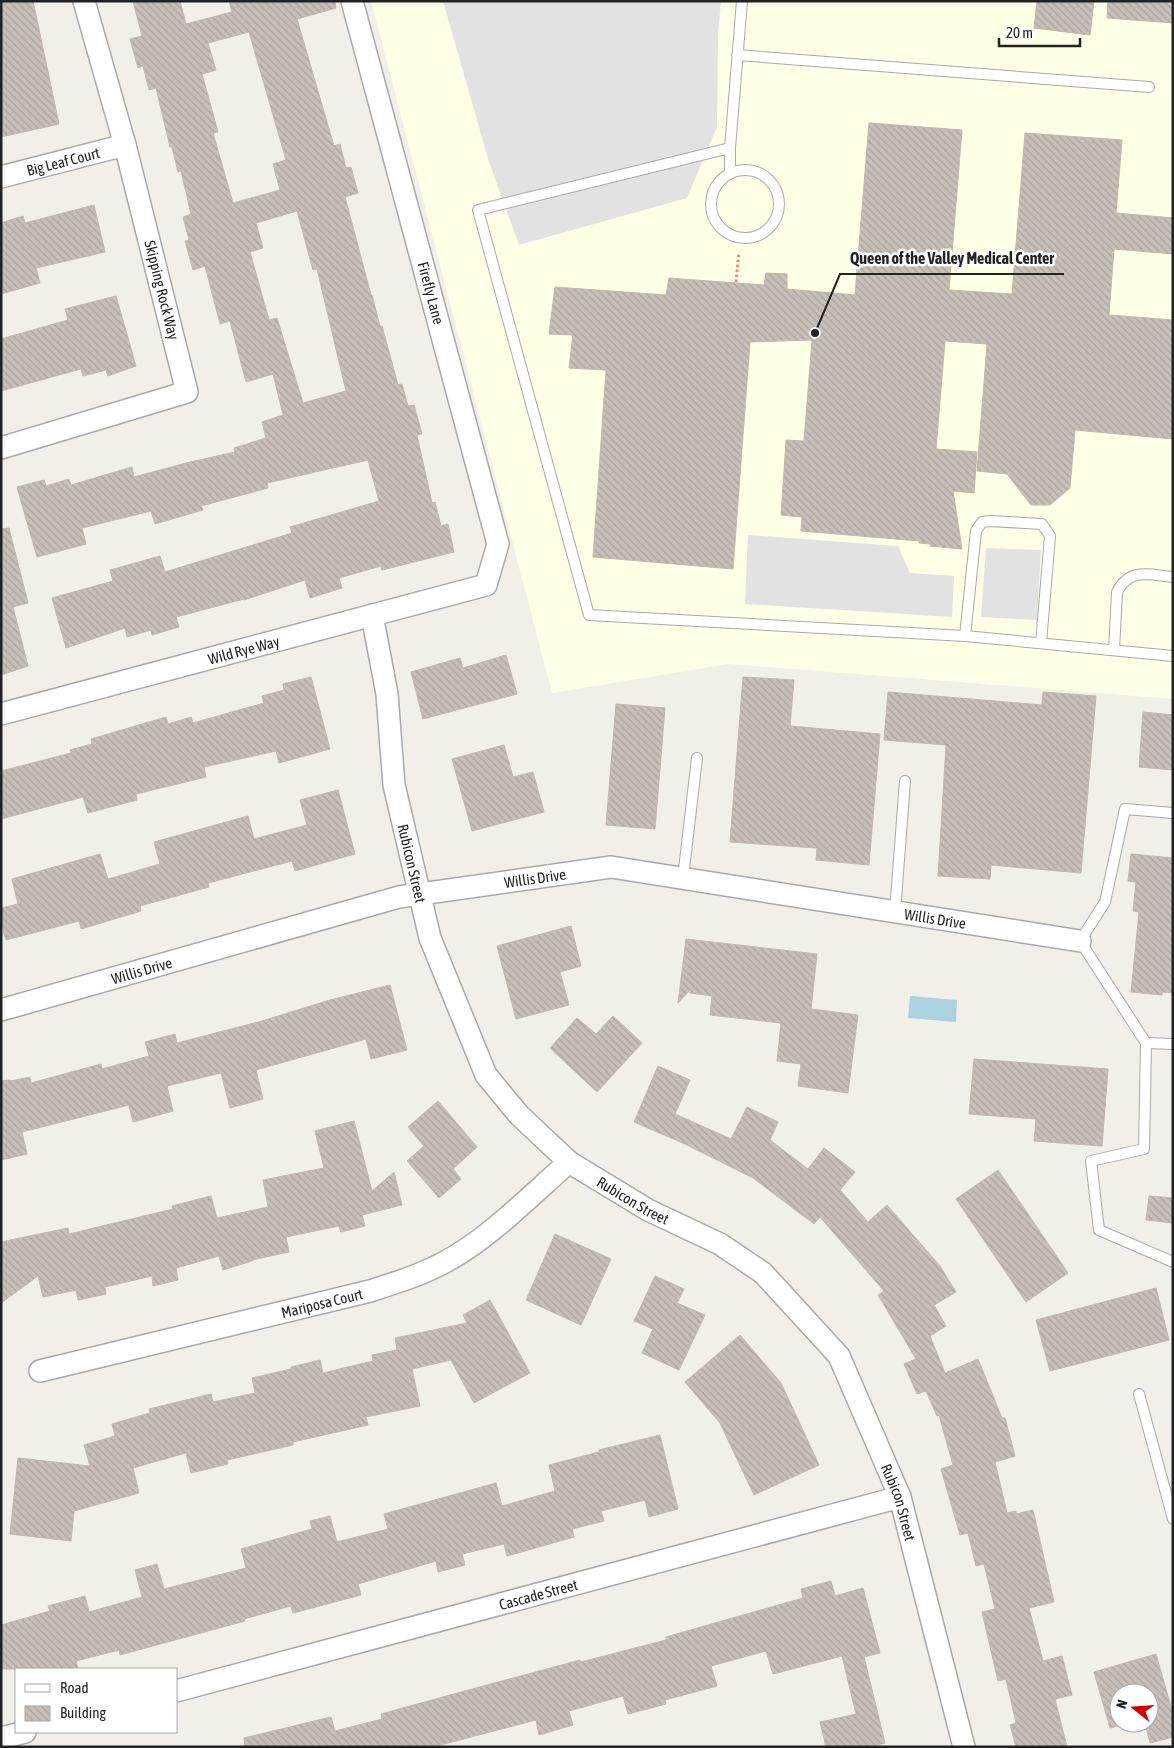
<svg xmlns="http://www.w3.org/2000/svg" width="1174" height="1748" font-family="'Asap Condensed',sans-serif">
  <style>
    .education { fill: #ffffe5 }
    .parking { fill: #e2e2e2 }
    .water { fill: #aad3df }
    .building { fill: url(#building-back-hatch); stroke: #c4b6ab; fill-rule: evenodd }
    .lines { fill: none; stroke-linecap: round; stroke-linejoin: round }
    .lane-casing { stroke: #a9a9a9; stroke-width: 12 }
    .street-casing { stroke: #a9a9a9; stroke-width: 24 }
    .path { stroke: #fa8072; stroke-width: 3; stroke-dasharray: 2.5 2.5; stroke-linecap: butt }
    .lane { stroke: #fff; stroke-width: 10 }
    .street { stroke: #fff; stroke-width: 21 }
    .labels { text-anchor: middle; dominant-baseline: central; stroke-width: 5; stroke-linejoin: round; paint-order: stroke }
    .street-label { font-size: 15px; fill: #222; stroke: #fff }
    .leader { fill: none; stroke: #222; stroke-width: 2 }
    .callout-dot { fill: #222; stroke: #fff; stroke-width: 2 }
    .callout-label { font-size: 16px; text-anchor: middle; font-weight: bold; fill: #222; stroke: #fff; stroke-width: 5; stroke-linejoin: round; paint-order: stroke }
  </style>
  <defs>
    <pattern id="building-back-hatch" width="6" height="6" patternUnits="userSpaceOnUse" patternTransform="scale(1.25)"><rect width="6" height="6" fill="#c7bfb8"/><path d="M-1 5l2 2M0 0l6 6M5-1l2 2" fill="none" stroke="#aba49e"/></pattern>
  </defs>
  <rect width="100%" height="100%" fill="#f2efe9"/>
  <!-- education -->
  <path class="education" d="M371,1h802v698l-444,-35 -177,29z"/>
  <!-- parking -->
  <g class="parking">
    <path d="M443,1h278l-3,33 -1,93 -30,71 -168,47 -30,-83z"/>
    <path d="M748,535l150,11 12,27 44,3 -2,41 -207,-13z"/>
    <path d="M986,548l55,2 -4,70 -56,-3z"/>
  </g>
  <!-- water -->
  <path class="water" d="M910,996l47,4 -1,22 -48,-4z"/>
  <!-- building -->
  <g class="building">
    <path d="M1,1h32l26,123 -58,13z"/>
    <path d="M133,1h47l6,23 46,-12 -3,-11h106l1,7 -39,11 37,127 6,-2 6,24 5,-1 7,26 -13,4 26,98h1l8,31h2l16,59 4,-1 6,22 6,-1 8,29 -5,1 15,68 3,-1 6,24 7,-2 6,28 -72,18 -1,-4 -42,12 3,10 -32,10 -5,-18 -61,20v-1l-68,18 3,10 -27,8 -1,-5 -24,7 -2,-9 -59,20 -14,-50 61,-17 -3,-11 50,-14 5,16 127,-39 -2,-6 89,-26 -11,-41 -101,23 1,5 -67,18 2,4 -48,14 -4,-13 -69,17 4,16 -49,13 -20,-70 27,-7 2,6 23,-7 2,6 61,-18 2,10 56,-15 45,-10 -1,-4 32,-10 -4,-16 21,-7 -10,-41 -27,8 -16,-61 -10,3 -15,-58 -12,4 -8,-29 4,-1 -6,-23 8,-3 -10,-43 -3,1 -6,-25h-2l-14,-59 -7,2 -6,-24 -5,2 -8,-29 12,-3zM249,32l37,128 -13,4 7,26 -47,13 -20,-70 5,-1 -16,-58 14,-4 -8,-27zM297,211l16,59 4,-1 29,122 -43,12 -26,-85 -8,2 -19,-68 13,-4 -7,-25z"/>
    <path d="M1037,1h57l-4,34 -56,-7z"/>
    <path d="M1108,1h65v22l-66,-5z"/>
    <path d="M869,123l93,7 -13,160 63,4 13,-161 97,7 -6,73 57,5v36l-59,-5 -5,66 64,5v119l-98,-9 -5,58 -20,17h-19l-24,-31 -30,-3 10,-127 -42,-3 -9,108 41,3 -3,41 -21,-2 9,58 -32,-3 1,-2 -12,-1v-2l-118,-10 1,-14 -21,-2 5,-75 18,1 8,-101 -62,2 -17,227 -140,-12 13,-187 -37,-2 4,-33 -24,-1 6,-47 111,8 3,-17 95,7 2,-12 21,1v15l68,6z"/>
    <path d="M94,205l11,47 -69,16 4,15 -39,11v-71l22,-7 2,7z"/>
    <path d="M116,296l20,70 -28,10 -2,-6 -23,6 -2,-7 -80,22v-52l67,-19 -3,-11z"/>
    <path d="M9,528l19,75 -15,4 15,59 -27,9v-146z"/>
    <path d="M506,655l11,39 -94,25 -12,-47 49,-14 3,10z"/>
    <path d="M311,677l19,72 -51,14 -3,-12 -72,16 2,10 -70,17 1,6 -49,13 -5,-16 -82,22v-48l70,-18 -1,-3 22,-6 -1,-5 75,-22 2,7 23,-7 2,6 71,-20 -2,-7 22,-6 -1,-6z"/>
    <path d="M743,677l51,3 -4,46 90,8 -11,131 -53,-5 1,-12 -87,-6z"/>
    <path d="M888,692l154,13 1,-13 53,4 -15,177 -90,-8 -1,14 -52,-3 8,-131 -62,-5z"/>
    <path d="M616,704l49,4 -10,121 -49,-4z"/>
    <path d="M1143,712l30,3v55l-34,-3z"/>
    <path d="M504,745l9,32 20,-5 11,40 -72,19 -20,-72z"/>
    <path d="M338,790l17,64 -60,17 -3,-10 -84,22 1,4 -69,19 1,5 -60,18 -2,-8 -73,19 -5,-17v-15l17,-4 -6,-25 88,-25 8,25 52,-15 -6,-22 94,-26 6,23 53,-14 -7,-25z"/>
    <path d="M1131,854l42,4v135l-11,-1v3l-31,-3 8,-80 -6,-1 3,-29 -8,-1z"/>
    <path d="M571,926l10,40 -21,6 9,33 -53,14 -19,-73z"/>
    <path d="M686,939l131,15 -6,55 47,6 -10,78 -50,-7 3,-22 -24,-3 4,-38 -71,-8 2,-19 -22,-3 1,-4 -13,14z"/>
    <path d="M390,985l17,65 -36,9 -5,-20 -110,31 7,29 -33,9 -9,-35 -54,13 6,25 -40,11 -4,-17 -107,27 5,22 -26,6v-79l9,-1 1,1 19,-4 1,6 70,-19 1,5 47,-13 -4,-14 30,-8 2,9 85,-22 68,-21z"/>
    <path d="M613,1016l29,27 -45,49 -47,-44 27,-30 19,16z"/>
    <path d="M974,1059l134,10 -6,77 -68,-5 2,-22 -67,-5z"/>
    <path d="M658,1066l32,14 -15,34 56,25 16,-32 31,15 -8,18 38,29 16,-21 31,24 -15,18 28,32 19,-17 53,61 16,26 -22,13 12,21 -16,10 15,37 33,-14 24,59h3l10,38 -20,6 12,51 9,-2v3l17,-4 21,92 -25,6 14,53 19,-5 10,39 -17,4 12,48h-51l-6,-22 6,-2 -10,-44 -8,2 -16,-69 13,-3 -11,-45 -8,2 -8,-33 -8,2 -19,-66 12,-4 -14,-50 -2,1 -11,-25 -9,3 -13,-30 12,-5 -38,-64 6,-4 -64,-74 -6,7 -61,-46 -68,-34 -51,-22z"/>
    <path d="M438,1101l39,46 -24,22 8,10 -22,19 -32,-37 17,-15 -16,-19z"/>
    <path d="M354,1121l18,70 22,-19 8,33 -40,10 3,11 -24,6 -2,-6 -53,11 3,15 -37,8v1l-29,9 -4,-14 -43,12 2,12 -25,6 -1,-10 -47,11 1,7 -28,6 -2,-10 -33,7 -5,-21 -37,27v-61l67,-14 1,6 104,-25 -1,-3 39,-10 6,22 51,-11 -5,-27 61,-12 -9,-37z"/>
    <path d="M998,1170l70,103 -42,29 -70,-103z"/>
    <path d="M1149,1196l24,2v25l-27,-3z"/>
    <path d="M555,1234l56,25 -30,66 -55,-25z"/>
    <path d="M655,1276l29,13 -7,14 28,12 -26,55 -37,-17 11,-24 -19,-8z"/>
    <path d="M1156,1288l13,52 -119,31 -14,-51z"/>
    <path d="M490,1300l40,73 -56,30 -23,-43 -39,9 8,37 -54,11 2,8 -75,17v3l-66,15 1,4 -37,9 -5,-20 -53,15 6,25 -65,18 -3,30 -61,-7 8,-76 72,8 -6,-21 31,-9 -3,-12 38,-11 -1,-4 62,-15 2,8 42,-9 -3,-15 39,-9v-2l29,-7 3,13 50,-12 -1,-6 25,-5 -2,-12 72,-15 -4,-8z"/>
    <path d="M740,1335l41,48 38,82 -65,30 -34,-72 -35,-41z"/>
    <path d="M660,1435l18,74 -29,8 -4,-17 -44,11 3,10 -32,8 2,8 -67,19 -3,-12 -42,10 3,11 -27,7 -2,-11 -78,23 3,11 -68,18 -2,-7 -47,13 1,2 -125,34 -1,-5 -43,11 2,8h-77v-44l49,-14 -2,-5 37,-10 4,16 53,-15 -7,-27 22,-6 7,25 82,-21 -5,-19 71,-20 -2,-8 20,-5 7,26 51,-13 -4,-15 112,-31 6,23 53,-15 -6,-26 50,-13v-2z"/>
    <path d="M831,1581l4,15 28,-8 17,65 -16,4 21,86 -13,4h-46l-6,-25 36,-8 -14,-58 -69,18 -7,-23 -55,15 6,20 -52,14 1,4 -38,10 -5,-18 -54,15 4,14 -34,10 -3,-15 -103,27h-188l-1,-9 87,-21 4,14 47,-12 -1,-5 69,-19 130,-35 1,2 85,-22v-3l137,-39 -2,-9z"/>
    <path d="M1156,1654l17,60v23l-23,6 -5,-20h4v-30h-30v30h9l-18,5 -16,-56z"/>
  </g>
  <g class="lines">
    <defs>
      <g id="lane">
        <path d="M737,55l412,32"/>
        <path d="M730,148l-252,62 111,405 376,21 208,20"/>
        <circle cx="745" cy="204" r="34"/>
        <path d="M730,174v-26l12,-147"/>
        <path d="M965,636l11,-105 6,-9 8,-1 52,3 8,12 -9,107"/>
        <path d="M1114,650l3,-58c13,-25 32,-17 56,-15"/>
        <path d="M1173,813l-48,-4 -20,93 -25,39 66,102 27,1"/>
        <path d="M683,878l14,-120"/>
        <path d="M895,912l10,-131"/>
        <path d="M1146,1043l-2,106 -53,12 8,69 74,32"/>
        <path d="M1139,1394l34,125"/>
      </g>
      <g id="street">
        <path id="s1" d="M1,177l124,-32"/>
        <path d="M1,448l186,-56 -62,-247 -41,-144"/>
        <path id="s2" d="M372,615l15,79 7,91 36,153 56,137 33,40 50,47 79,48 72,34 43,29 76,83 61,141 64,250"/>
        <path id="s3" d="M1,714l485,-129 12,-41 -146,-543"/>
        <path id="s4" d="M1,1010l398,-113 212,-30 469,74"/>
        <path id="s5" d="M40,1371l330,-80c25,-8 51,-16 75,-29 45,-24 85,-66 124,-100"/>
        <path id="s6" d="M176,1691l724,-194"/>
        <path d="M1,1738l24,-6"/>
      </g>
    </defs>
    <!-- lane casing -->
    <use href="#lane" class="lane-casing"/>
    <!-- street casing -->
    <use href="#street" class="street-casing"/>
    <!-- path -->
    <path class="path" d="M736,282l3,-30"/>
    <!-- lane -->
    <use href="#lane" class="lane"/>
    <!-- street -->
    <use href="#street" class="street"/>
  </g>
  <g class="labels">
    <!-- street labels -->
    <g class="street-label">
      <text stroke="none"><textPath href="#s1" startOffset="64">Big Leaf Court</textPath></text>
      <text transform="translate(162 290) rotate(76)">Skipping Rock Way</text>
      <text transform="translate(431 293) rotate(75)">Firefly Lane</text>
      <text stroke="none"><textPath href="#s3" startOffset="251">Wild Rye Way</textPath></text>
      <text stroke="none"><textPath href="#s2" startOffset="252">Rubicon Street</textPath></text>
      <text stroke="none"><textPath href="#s4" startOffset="551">Willis Drive</textPath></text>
      <text stroke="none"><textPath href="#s4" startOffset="956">Willis Drive</textPath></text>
      <text stroke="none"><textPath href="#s4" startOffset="146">Willis Drive</textPath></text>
      <text stroke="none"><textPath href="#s2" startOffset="672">Rubicon Street</textPath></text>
      <text stroke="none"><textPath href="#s5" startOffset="290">Mariposa Court</textPath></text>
      <text stroke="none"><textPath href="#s2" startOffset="1092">Rubicon Street</textPath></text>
      <text stroke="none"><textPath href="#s6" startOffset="375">Cascade Street</textPath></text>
    </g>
  </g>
  <!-- callouts -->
  <path class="leader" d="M815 333L840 274H1064"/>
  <circle class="callout-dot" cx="815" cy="333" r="5"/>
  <g class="callout-label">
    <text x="952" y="264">Queen of the Valley Medical Center</text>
  </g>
  <!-- border -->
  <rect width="1174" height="1748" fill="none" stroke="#222222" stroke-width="5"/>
  <!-- legend -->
  <rect x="15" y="1668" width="162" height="65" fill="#ffffff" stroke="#a7a7a7"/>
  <rect x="25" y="1684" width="25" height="8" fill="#ffffff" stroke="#a7a7a7"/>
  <text x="60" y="1693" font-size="15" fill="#222222">Road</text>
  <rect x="25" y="1706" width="25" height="15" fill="url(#building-back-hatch)" stroke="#a7a7a7"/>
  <text x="60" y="1718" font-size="15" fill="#222222">Building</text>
  <!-- north arrow -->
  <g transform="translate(1134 1708) rotate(287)"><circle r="24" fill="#ffffff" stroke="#a7a7a7"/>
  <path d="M0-4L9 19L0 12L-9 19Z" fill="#d40000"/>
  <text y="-8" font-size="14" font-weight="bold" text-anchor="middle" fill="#222222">N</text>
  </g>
  <!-- scale -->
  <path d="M999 38v8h81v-8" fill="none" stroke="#222222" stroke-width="2.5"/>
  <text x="1006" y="38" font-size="15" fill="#222222" stroke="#ffffff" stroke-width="4" paint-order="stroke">20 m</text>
</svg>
